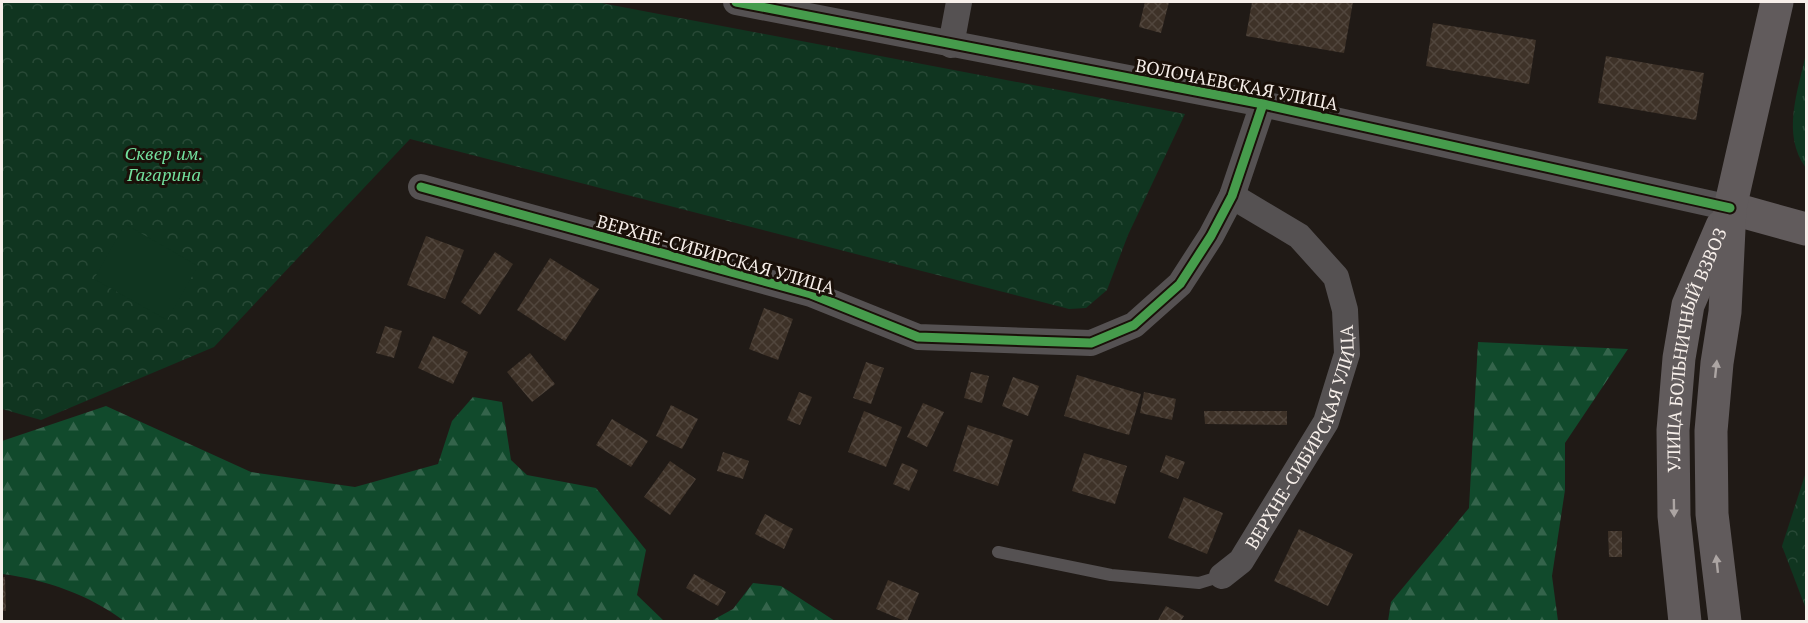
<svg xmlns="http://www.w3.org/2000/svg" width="1808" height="623" font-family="'PT Serif',serif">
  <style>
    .grass { fill: url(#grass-tufts) }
    .forest { fill: url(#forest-firs) }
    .park { fill: url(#park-crowns) }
    .pitch { fill: #103520 }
    .building { fill: url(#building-cross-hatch) }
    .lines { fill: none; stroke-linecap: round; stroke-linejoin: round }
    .service { stroke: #555152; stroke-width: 12 }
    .minor { stroke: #555152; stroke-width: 26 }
    .primary { stroke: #615b5c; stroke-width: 33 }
    .cycleway-casing { stroke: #1a1009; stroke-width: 13 }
    .cycleway { stroke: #469c4c; stroke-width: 9 }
    .oneway { fill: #aca5a3 }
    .labels { text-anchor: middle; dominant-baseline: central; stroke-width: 6; stroke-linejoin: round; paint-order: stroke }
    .street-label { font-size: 18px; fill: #f7efea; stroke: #1a1009 }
    .park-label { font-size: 18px; font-style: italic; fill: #73e19e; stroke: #1a1009 }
  </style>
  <defs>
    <pattern id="grass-tufts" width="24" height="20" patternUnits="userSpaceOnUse" patternTransform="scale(1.5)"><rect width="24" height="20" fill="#103520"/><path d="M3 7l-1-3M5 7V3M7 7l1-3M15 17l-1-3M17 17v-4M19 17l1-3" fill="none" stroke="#284936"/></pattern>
    <pattern id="forest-firs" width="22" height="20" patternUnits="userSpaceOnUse" patternTransform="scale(1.5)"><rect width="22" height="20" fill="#114a2c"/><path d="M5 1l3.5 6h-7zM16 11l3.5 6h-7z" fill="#34644b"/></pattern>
    <pattern id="park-crowns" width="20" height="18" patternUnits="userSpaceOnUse" patternTransform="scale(1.5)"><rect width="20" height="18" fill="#103520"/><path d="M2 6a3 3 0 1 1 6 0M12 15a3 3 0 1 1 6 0" fill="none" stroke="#284936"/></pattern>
    <pattern id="building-cross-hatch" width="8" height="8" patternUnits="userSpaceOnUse" patternTransform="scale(1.5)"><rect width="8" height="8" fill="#3e3228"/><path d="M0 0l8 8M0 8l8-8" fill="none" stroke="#51463d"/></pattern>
  </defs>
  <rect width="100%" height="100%" fill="#201a16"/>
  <!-- grass -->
  <path class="grass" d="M1806,53v115c-25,-34 -8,-76 0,-115z"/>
  <!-- forest -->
  <g class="forest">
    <path d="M1478,342l150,7 -63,94v47l-13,86 6,45h-170l3,-19 78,-94z"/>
    <path d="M473,397l29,5 9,58 16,15 69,13 50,62 -9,45 27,26h-540c-34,-26 -80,-42 -122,-47v-133l104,-35 145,66 104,15 83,-23 14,-43z"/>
    <path d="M753,583l28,3 54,35h-124l22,-12z"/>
  </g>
  <!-- park -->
  <g class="park">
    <path d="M2,2h594l589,112 -57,121 -21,55 -21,18 -17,1 -659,-170 -196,208 -173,73 -39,-11z"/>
    <path d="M1806,472v137l-24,-63z"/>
  </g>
  <!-- pitch -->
  <path class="pitch" d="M125,224l73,42 -31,54 -73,-41z"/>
  <!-- building -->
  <g class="building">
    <path d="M1145,2h24l-8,31 -22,-6z"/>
    <path d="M1252,2h101l-9,51 -98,-17z"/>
    <path d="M1433,23l103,17 -7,44 -103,-18z"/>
    <path d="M1606,56l98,17 -8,47 -98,-17z"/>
    <path d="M426,236l38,14 -19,49 -38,-14z"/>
    <path d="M495,252l18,12 -33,51 -19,-13z"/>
    <path d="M550,258l49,31 -34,52 -48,-31z"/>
    <path d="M764,308l29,11 -15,41 -29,-11z"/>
    <path d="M385,326l17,5 -8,27 -18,-5z"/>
    <path d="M433,336l35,16 -15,32 -35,-16z"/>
    <path d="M530,353l25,31 -23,18 -25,-30z"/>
    <path d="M866,362l18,6 -13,36 -18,-6z"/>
    <path d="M971,372l18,4 -7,27 -18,-5z"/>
    <path d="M1077,375l64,19 -12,41 -65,-19z"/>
    <path d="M1013,377l26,9 -11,30 -26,-10z"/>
    <path d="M799,392l13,5 -12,28 -13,-5z"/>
    <path d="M1144,392l32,7 -4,21 -32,-7z"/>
    <path d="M923,403l21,9 -17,35 -20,-10z"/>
    <path d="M671,405l27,14 -16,30 -26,-13z"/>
    <path d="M864,411l38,16 -16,40 -38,-15z"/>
    <path d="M1204,411h83v14l-82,-1z"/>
    <path d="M612,419l36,22 -17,26 -35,-22z"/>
    <path d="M968,425l45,15 -15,46 -45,-15z"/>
    <path d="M723,452l26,9 -6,18 -26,-8z"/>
    <path d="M1084,453l43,13 -12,38 -43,-13z"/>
    <path d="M1166,455l19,7 -7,17 -18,-7z"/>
    <path d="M670,461l26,18 -26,36 -26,-18z"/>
    <path d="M902,463l16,7 -9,21 -16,-7z"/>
    <path d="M1184,497l39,16 -16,41 -39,-16z"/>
    <path d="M765,514l28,15 -9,20 -29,-15z"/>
    <path d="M1299,529l54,25 -25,52 -54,-25z"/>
    <path d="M1608,531h14v26h-13z"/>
    <path d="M694,574l32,18 -8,14 -32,-18z"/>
    <path d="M2,577h3l1,34h-4z"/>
    <path d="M888,580l31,13 -12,29 -31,-13z"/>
    <path d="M1166,606l18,10 -4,6h-23z"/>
  </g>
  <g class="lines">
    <!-- service -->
    <path class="service" d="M998,552l113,23 88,8 23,-7"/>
    <!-- minor -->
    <g class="minor">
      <path d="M736,2l527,102 467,104"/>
      <path d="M951,45l8,-43"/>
      <path d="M421,187l390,107 107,43 173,6 43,-18 46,-41 31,-48 21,-40 31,-92"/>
      <path id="s1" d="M1222,576l19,-15 85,-139 21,-68 -2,-44 -9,-33 -37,-41 -67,-40"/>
    </g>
    <!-- primary -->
    <g class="primary">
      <path d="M1730,208l76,21"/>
      <path id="s2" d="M1685,622l-11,-106 -1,-86 6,-72 9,-53 34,-79"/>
      <path d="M1725,622l-13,-108 -1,-83 6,-68 8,-51 5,-104 47,-206"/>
    </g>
    <defs>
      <g id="cycleway">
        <path d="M736,2l527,102 467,104"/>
        <path d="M421,187l390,107 107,43 173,6 43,-18 46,-41 31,-48 21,-40 31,-92"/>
      </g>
    </defs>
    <!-- cycleway casing -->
    <use href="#cycleway" class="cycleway-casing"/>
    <!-- cycleway -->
    <use href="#cycleway" class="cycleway"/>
  </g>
  <!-- one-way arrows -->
  <defs><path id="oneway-solid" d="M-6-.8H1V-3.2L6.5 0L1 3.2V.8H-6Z" transform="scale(1.5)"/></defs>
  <g class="oneway">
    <use href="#oneway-solid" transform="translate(1716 369) rotate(-84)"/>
    <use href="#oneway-solid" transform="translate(1674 508) rotate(89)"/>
    <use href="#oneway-solid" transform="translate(1717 564) rotate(-96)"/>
  </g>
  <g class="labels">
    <!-- street labels -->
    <g class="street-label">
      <text transform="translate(1237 84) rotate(11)">ВОЛОЧАЕВСКАЯ УЛИЦА</text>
      <text transform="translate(716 254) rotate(16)">ВЕРХНЕ-СИБИРСКАЯ УЛИЦА</text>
      <text stroke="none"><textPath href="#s2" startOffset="276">УЛИЦА БОЛЬНИЧНЫЙ ВЗВОЗ</textPath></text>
      <text stroke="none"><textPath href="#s1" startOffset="164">ВЕРХНЕ-СИБИРСКАЯ УЛИЦА</textPath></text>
    </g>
    <!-- park labels -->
    <g class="park-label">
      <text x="164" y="153">Сквер им.<tspan x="164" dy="21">Гагарина</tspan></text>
    </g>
  </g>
  <!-- border -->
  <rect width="1808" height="623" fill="none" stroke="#f7efea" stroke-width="6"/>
</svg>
